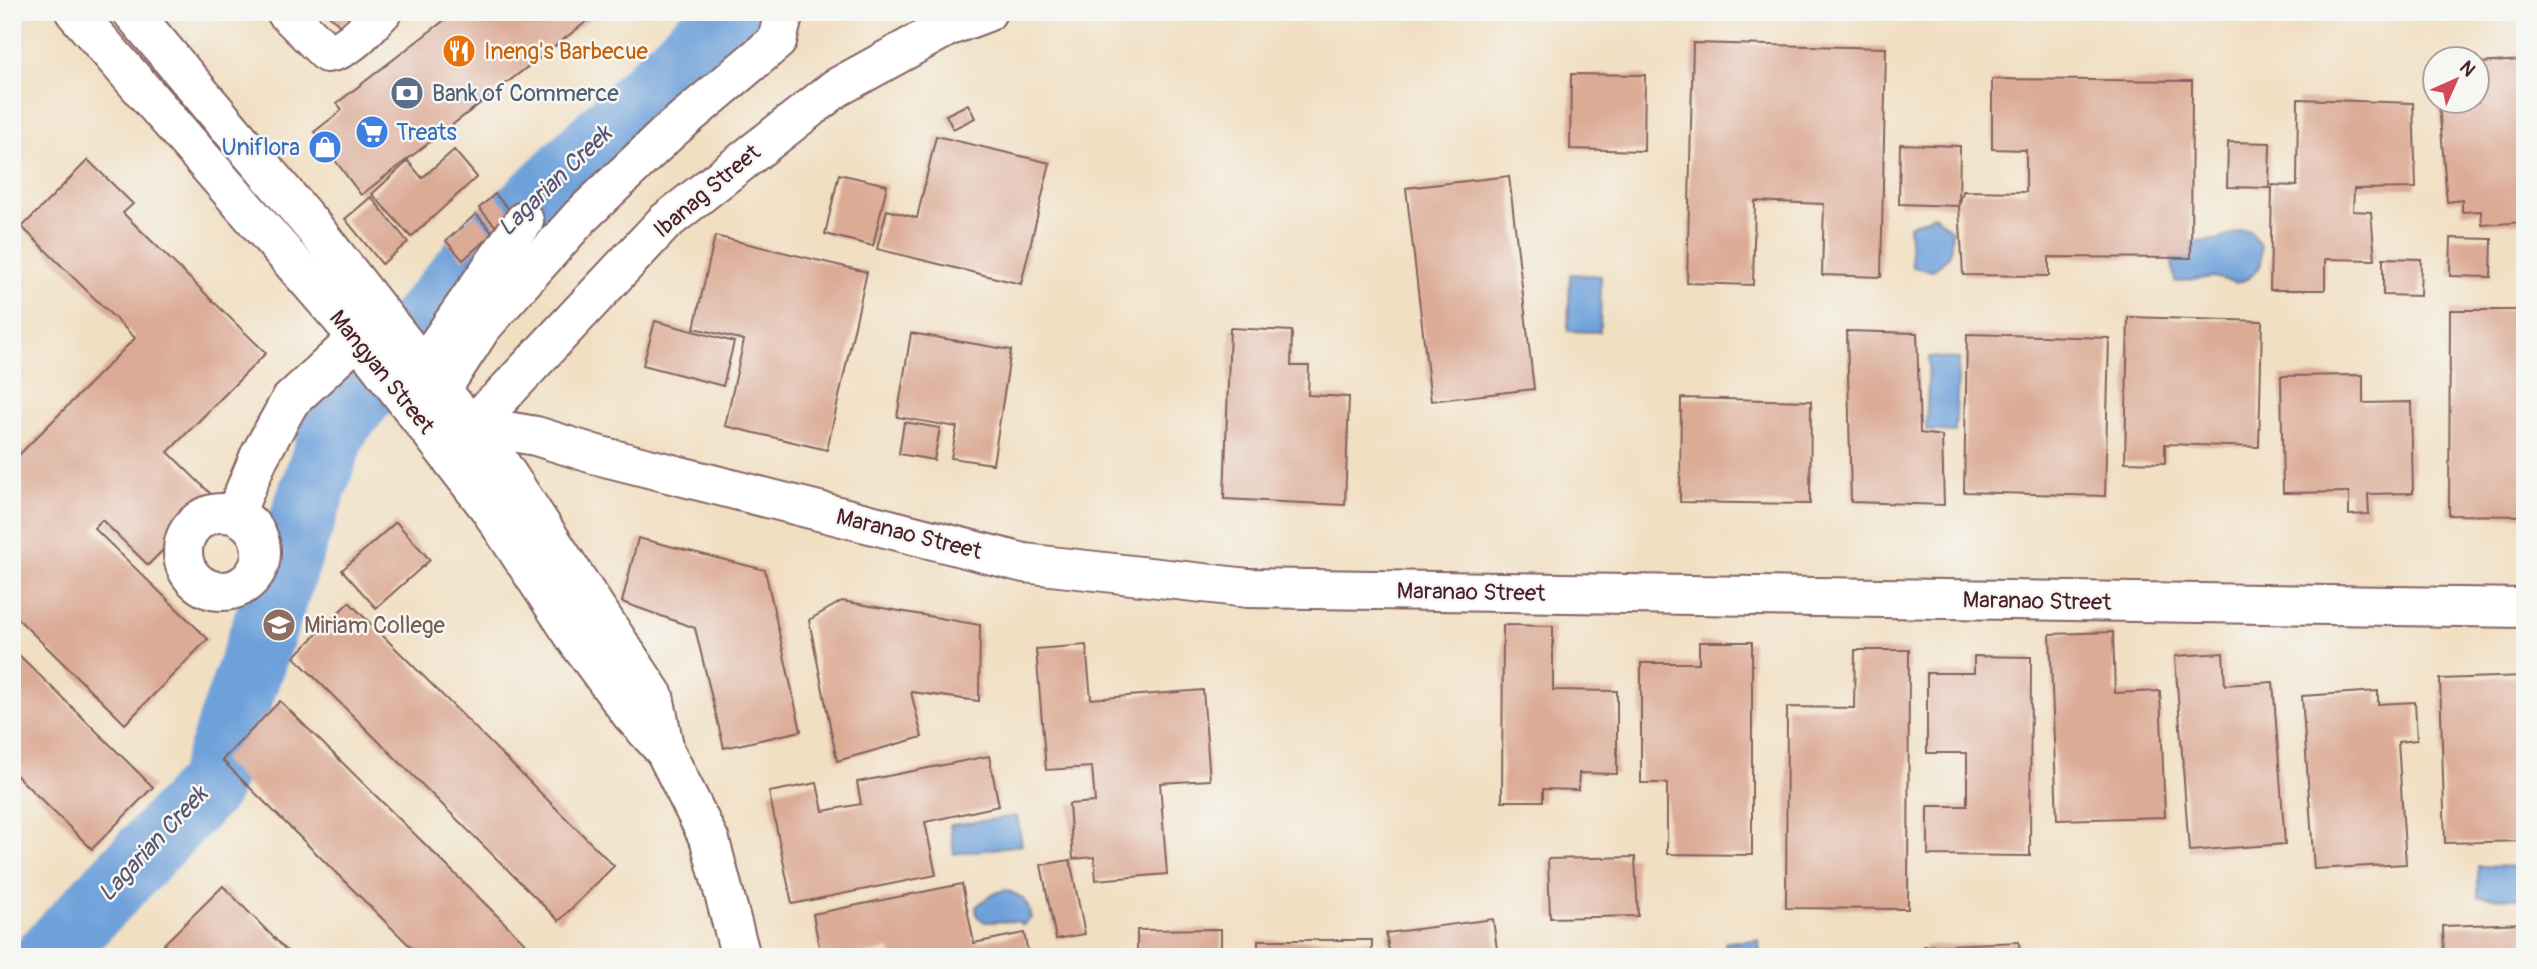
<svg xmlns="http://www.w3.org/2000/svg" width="2537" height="969" font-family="Pangolin,sans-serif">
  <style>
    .water { fill: #6ea1da; stroke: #5c6082; stroke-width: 2 }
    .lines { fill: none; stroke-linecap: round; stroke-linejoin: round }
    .river { stroke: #6ea1da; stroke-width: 66 }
    .building { fill: #dcab96 }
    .minor-casing { stroke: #846260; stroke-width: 42 }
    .minor { stroke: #fff; stroke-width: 38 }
    .labels { text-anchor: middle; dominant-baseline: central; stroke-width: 5; stroke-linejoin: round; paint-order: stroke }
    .food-label { font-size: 23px; fill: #c56008; stroke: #f6f6f2; text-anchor: start }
    .service-label { font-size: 23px; fill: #4e5e75; stroke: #f6f6f2; text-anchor: start }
    .shop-label { font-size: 23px; fill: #366cbe; stroke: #f6f6f2; text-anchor: start }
    .street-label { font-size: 23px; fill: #4a1f2b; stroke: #f6f6f2 }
    .education-label { font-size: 23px; fill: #785e54; stroke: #f6f6f2; text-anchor: start }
    .water-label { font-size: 24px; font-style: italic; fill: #585371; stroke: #f6f6f2 }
  </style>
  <rect width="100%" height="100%" fill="#f6f6f2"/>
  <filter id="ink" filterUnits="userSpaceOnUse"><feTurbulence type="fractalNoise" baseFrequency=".0143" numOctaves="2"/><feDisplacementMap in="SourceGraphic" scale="14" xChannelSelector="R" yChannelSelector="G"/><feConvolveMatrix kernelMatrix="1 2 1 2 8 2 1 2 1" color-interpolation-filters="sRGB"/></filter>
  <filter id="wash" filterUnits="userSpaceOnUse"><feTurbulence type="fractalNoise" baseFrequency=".00686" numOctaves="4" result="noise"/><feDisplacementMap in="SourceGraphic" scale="28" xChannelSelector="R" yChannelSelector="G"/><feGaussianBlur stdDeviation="1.57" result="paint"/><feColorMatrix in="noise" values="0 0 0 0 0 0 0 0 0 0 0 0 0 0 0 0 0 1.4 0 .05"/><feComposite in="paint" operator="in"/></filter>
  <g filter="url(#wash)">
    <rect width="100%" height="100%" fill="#f1dfc2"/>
    <!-- water -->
    <g class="water">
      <path d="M1934,215l18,16 -2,24 -18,16 -20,-4 -3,-41z"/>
      <path d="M2241,230l9,1 11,15v19l-12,13 -12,5 -24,-6 -38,5 -6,-38c25,-2 50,-1 72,-14z"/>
      <path d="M1570,274l31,2 -1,56 -32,-1z"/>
      <path d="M1929,357l30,2 -4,73 -29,-2z"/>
      <path d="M1017,816l5,29 -68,9 -4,-29z"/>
      <path d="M2478,866l46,1v31l-46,-1z"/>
      <path d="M1005,890c19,7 21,8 26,28l-8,7 -6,-4 -32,1 -8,-6 -1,-9c9,-9 17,-14 29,-17z"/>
      <path d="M1759,940l1,17h-34l-1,-15z"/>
    </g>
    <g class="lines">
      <!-- river -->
      <g class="river">
        <path d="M418,327l57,-68 255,-247"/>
        <path d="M47,957l162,-171 125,-357 46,-56"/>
      </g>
    </g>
    <g id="blocks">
      <!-- building -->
      <g class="building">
        <path d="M326,12h30l-15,15z"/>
        <path d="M455,12h144l-238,183 -47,-63 28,-22 -5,-7z"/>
        <path d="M1693,43l193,5 -5,229 -59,-2 2,-71 -69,-3 -2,84 -66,-2z"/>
        <path d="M2521,60l1,14h3v148l-43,3 -1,-14 -19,1v-12l-15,2 -8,-98 39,-2 1,-39z"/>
        <path d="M1571,74l74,1 -1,76 -74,-2z"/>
        <path d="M1992,79l200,2 -1,177 -142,-1v19l-86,-1 -4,-69 -60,-2 1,-60 60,2 -1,60 4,-15 63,1v-42l-34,-1z"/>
        <path d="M2298,99l115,4 3,85 -62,1 -1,22 18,1 4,48 -50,-1v31h-55l2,-105 25,1z"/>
        <path d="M968,104l7,14 -22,11 -7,-14z"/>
        <path d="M936,136l114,27 -29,121 -144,-35 10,-39 30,8z"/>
        <path d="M2228,142l42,1 -1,45 -42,-1z"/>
        <path d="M454,150l23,27 -66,60 -39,-43 36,-33 14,17z"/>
        <path d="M88,160l45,44 -10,9 143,140 -98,99 47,46 -67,67 -46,-45 -8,8 114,111 -83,85 -113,-111v-151l123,-124 -113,-111z"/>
        <path d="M839,174l48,11 -14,61 -48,-12z"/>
        <path d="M1509,176l25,213 -103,12 -25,-213z"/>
        <path d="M495,194l19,21 -15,15 -20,-22z"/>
        <path d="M371,197l37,45 -26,22 -37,-45z"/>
        <path d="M476,214l17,19 -30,27 -17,-19z"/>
        <path d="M715,236l152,36 -40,178 -102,-24 19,-86 -50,-12z"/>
        <path d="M2451,238l41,1 -1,38 -41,-1z"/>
        <path d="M2383,258l38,1 -1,37 -37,-1z"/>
        <path d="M2450,310h75v206l-76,-1z"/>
        <path d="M2128,317l134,4 -3,126 -94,-3v19l-40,-1z"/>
        <path d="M655,321l79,21 -11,44 -80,-21z"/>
        <path d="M1230,328l62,3 -1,35h18l-1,29 41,2 -4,108 -121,-6z"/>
        <path d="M1847,331l70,2 3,100 22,3 2,69 -93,-3z"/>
        <path d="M911,333l100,17 -18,114 -42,-6 6,-31 -60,-10z"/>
        <path d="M1967,334l142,4 -4,158 -141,-4z"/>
        <path d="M2363,375v28l48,-1 2,91 -45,1 1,20 -20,1v-23l-66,1 -2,-117z"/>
        <path d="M1681,398l130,3 -1,103 -130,-2z"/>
        <path d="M904,422l36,6 -6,32 -35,-6z"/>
        <path d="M396,522l34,38 -54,48 -34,-38z"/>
        <path d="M638,538l127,32 36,161 -77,17 -29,-120 -73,-26z"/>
        <path d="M842,601l138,24 -1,76 -68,-9 11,45 -85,24 -28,-141z"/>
        <path d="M349,602l265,264 -55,55 -265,-264z"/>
        <path d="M1503,625l50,1v64l64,1v83l-38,-1 -1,17 -35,-1v12h-41z"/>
        <path d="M2113,632l2,61 45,-2 5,126 -108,3 -7,-186z"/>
        <path d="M1699,642h53v213l-85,-1v-71h-26v-120h58z"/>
        <path d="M1086,645l5,54 112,-9 7,90 -50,3 7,91 -71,6 -2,-23 -21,2 -4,-55 26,-2 -3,-35 -46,3 -10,-121z"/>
        <path d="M12,648l141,139 -61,62 -80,-78z"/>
        <path d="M1855,650h54l-1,259 -122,-1 1,-201 67,1z"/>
        <path d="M2223,653l2,32 48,-3 12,162 -96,7 -14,-195z"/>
        <path d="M1974,656l57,1 -1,199 -102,-1v-49h39v-53h-40v-80h47z"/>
        <path d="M2525,676v165l-80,2 -5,-164z"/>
        <path d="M2378,691v13l37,-2 2,38 -19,2 8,122 -92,5 -12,-173z"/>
        <path d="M280,701l259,256h-118l-199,-197z"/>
        <path d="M989,756l10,50 -74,16 11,53 -144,29 -23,-112 48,-9 6,28 38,-7 -4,-22z"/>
        <path d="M1635,857l3,59 -88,2 -2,-59z"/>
        <path d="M1070,860l15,74 -29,5 -15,-74z"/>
        <path d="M962,884l12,59 50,-10 5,24h-138l-1,-8 -39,8h-30l-8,-43z"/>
        <path d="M223,886l70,71h-117l-12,-13z"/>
        <path d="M1493,919l5,38h-108l-4,-24z"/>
        <path d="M2525,923v34h-81l-1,-31z"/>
        <path d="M1221,929v28h-84v-27z"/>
        <rect x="1258" y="940" width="114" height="17"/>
        <path d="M2019,942l1,15h-95l-1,-11z"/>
      </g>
    </g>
  </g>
  <g filter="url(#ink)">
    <use href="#blocks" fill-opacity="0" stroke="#846260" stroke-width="2"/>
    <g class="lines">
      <defs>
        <g id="minor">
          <path d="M75,12l283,326 131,170 89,134 53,72 34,37 45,90 31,116"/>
          <path d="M132,12l182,216 127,162 49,58 164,248 11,55"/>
          <path d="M286,12l41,41c23,-3 39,-25 55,-41"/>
          <path d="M423,366l101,-145"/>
          <path d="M441,390l41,-63 98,-110 90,-86 107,-90 7,-29"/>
          <path d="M471,425l29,-27 165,-176 171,-134 111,-61 40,-15"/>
          <path d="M444,449l27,-24 65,11 61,19 427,108 224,25 1277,20"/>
          <circle cx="222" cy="552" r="39"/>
          <path d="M235,514l24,-57 31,-56 68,-63"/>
        </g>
      </defs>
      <!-- minor casing -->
      <use href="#minor" class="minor-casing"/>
      <!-- minor -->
      <use href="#minor" class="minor"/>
    </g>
  </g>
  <!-- icons -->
  <defs>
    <symbol id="restaurant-disc" viewBox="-11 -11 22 22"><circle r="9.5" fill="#e8710a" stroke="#f6f6f2"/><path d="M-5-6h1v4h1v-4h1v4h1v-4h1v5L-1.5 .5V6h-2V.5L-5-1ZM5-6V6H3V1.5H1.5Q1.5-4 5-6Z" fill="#fff"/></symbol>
    <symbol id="bank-disc" viewBox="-11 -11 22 22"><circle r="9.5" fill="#5c6f8a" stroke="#f6f6f2"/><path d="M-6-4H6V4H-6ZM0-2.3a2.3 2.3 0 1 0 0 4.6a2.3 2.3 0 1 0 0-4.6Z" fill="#fff"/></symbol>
    <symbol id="supermarket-disc" viewBox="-11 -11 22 22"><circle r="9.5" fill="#3f7fe0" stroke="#f6f6f2"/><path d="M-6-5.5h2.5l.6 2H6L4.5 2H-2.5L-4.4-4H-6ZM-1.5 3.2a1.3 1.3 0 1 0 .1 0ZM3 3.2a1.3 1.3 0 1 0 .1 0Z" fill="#fff"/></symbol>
    <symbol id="shop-disc" viewBox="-11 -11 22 22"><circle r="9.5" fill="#3f7fe0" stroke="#f6f6f2"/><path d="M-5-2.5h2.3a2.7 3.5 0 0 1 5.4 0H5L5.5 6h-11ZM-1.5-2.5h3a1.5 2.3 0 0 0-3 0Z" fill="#fff"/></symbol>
    <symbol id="university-disc" viewBox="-11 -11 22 22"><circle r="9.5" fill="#8d6e63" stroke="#f6f6f2"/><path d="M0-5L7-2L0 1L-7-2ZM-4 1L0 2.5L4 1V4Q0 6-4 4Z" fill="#fff"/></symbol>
  </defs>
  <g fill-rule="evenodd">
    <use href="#restaurant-disc" x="440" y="32" width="38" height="38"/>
    <use href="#bank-disc" x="388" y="74" width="38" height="38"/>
    <use href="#supermarket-disc" x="353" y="113" width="38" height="38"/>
    <use href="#shop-disc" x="306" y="128" width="38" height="38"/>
    <use href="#university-disc" x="260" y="606" width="38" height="38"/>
  </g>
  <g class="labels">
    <!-- food labels -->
    <g class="food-label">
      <text x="484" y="51">Ineng's Barbecue</text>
    </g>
    <!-- service labels -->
    <g class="service-label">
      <text x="432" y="93">Bank of Commerce</text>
    </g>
    <!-- shop labels -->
    <g class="shop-label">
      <text x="396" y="132">Treats</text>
      <text x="300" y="147" text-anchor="end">Uniflora</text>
    </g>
    <!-- street labels -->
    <g class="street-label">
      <text transform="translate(707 191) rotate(-40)">Ibanag Street</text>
      <text transform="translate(382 372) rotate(51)">Mangyan Street</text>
      <text transform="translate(909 534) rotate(14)">Maranao Street</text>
      <text transform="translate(1471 592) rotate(1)">Maranao Street</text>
      <text transform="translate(2037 601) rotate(1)">Maranao Street</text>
    </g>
    <!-- education labels -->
    <g class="education-label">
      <text x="304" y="625">Miriam College</text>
    </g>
    <!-- water labels -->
    <g class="water-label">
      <text transform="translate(555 181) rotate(-44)">Lagarian Creek</text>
      <text transform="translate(153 844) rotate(-47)">Lagarian Creek</text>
    </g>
  </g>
  <!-- margin -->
  <rect width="2537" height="969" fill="none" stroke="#f6f6f2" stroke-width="42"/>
  <!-- north arrow -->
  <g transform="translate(2456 80) rotate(45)"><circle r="33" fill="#f6f6f2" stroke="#b1a0a2" stroke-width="2"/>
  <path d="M0-5L12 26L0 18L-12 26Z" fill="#d1495b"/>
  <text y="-10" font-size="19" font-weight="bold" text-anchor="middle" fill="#4a1f2b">N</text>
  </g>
</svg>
